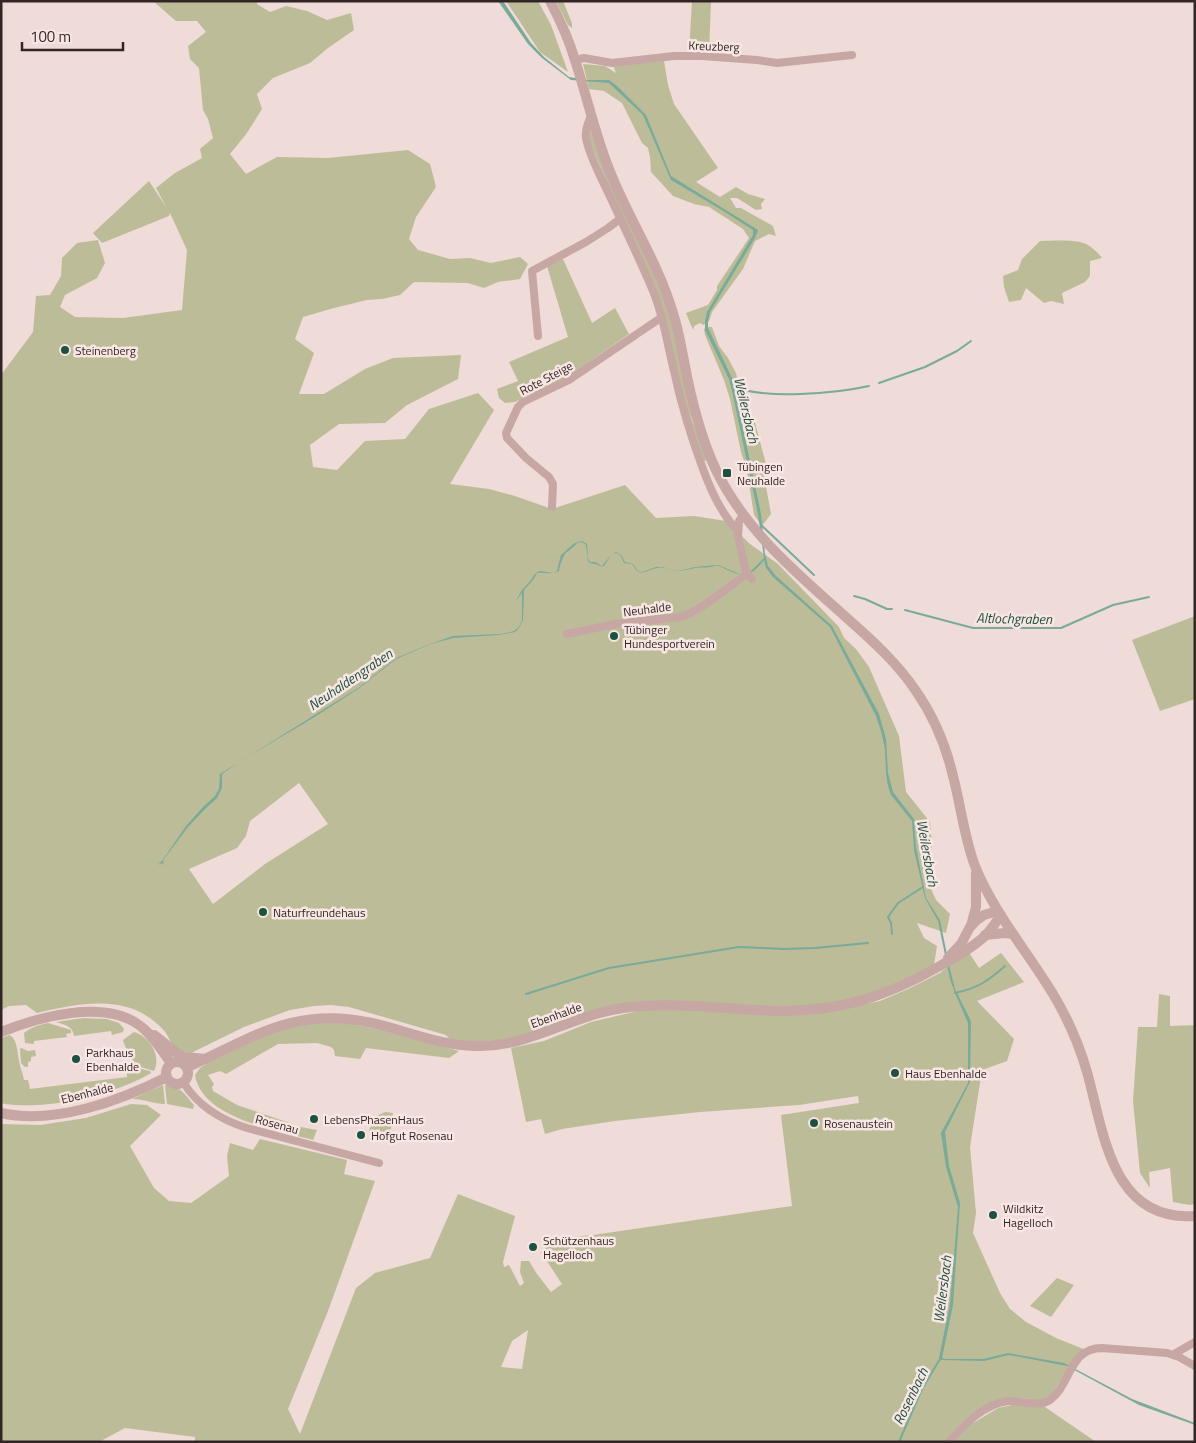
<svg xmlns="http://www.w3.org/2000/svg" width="1196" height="1443" font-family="'Titillium Web',sans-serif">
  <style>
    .green { fill: #bdbc98; fill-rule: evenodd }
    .water { fill: #78ab9a }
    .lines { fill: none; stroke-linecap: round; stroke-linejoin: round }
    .stream { stroke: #78ab9a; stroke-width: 2 }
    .minor { stroke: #c6a7a4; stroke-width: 8 }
    .tertiary { stroke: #c6a7a4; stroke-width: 10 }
    .poi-dot { fill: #1d5141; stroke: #f8e6e3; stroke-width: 2 }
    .labels { text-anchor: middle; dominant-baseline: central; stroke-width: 5; stroke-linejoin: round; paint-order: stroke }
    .street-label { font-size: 12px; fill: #322526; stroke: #f8e6e3 }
    .poi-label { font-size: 12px; fill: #322526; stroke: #f8e6e3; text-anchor: start }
    .water-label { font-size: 14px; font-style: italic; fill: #1d5141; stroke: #f8e6e3 }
  </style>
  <rect width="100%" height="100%" fill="#efdbd7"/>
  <!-- green -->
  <g class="green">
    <path d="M153,1h104v3l13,8 16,-6 21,5 20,9 24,-7 3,17 -26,18 -18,15 -37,15 -16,16 5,15 -15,24 -17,21 16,20 31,-17 51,1 80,-8 22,14 6,23 -20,30 -7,22 9,11 32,9 20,-1 21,5 29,-6 8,7 -8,15 -22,3 -14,6 -16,-5 -54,-1 -14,13 -18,4 -15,1 -33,8 -31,9 -8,22 19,14 -15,41h25l41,-25 28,-11 68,-3 -3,24 -51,26 -22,18 -46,1 -29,21 3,22 24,3 28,-29 40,-2 24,-30 49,-16 16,17 -44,74 39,5 26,7 37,13 73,-24 31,33 38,-2 32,5 24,23 28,20 61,63 5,11 12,11 13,18 30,69 7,56 24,30 2,23 -6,33 10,22 14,14 -4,19 -29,-10 7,15 13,8 -4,25 -104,37 -198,-1 -98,30 -79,7 -8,-9 -97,-28 -18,-2 -17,1 -24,4 -46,17 -53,26c-4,-1 -10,-2 -14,-4 -5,-3 -8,-11 -11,-16 -3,-4 -7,-8 -11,-11 -33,-28 -79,-18 -118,-9l-11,-8 -17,1 -8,4v-635l32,-43 3,-36 14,-1 11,-19 1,-18 15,-15 21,-3 7,23 -8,15 -32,17 -5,12 15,10 48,1 59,-8 5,-60 -17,-37 -1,3 -67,27 -9,-10 56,-52 17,26 -10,-19 19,-15 27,-15 -2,-9 13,-11 -5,-19 -5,-9 -4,-42 -9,-9 -2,-13 18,-14 -9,-11h-21zM299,783l29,41 -63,40 -52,40 -24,-35 48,-21 9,-12 4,-15z"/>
    <path d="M506,1h32l13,24 17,47 -28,-20z"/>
    <path d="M556,1h7l9,22v5l-4,-3z"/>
    <path d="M692,1h19l-2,52 -20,-1z"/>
    <path d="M664,61l4,24 6,19 44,64 -22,14 24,15 16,-10 12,7 17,5 -4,5 1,5 -6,1 -19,-12h-7l6,10h5l32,18 3,10 -7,-2 -14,7 -12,28 -31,43 -3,9 -6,4 -3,-2 -6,3 -1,4 -7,-17 22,-8 9,-15v-4l32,-48 -6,-9 -34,-22 -15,-3 -21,-8 -22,-24 -1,-15 -2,-9 -6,-5 -20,-40 -18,-12 -15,-2 -6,-25 22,2 11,7 -3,-8z"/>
    <path d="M589,127l15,40 48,103 14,35 6,19 20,96 15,40 -5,2 -11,-32 -24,-104 -77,-184z"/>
    <path d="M1040,241c14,0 34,-2 46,3 6,3 12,9 16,14l-12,3v15l-5,6 -23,11 2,11 -13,-3 -7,2 -18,-15 -5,12 -12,2 -5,-15 -1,-11 15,-6 4,-11z"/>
    <path d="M563,259l29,64 23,-15 14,26 -65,45 -49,23 -10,1 -6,-5 -2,-9 21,-8 -9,-19 59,-25 -21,-71z"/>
    <path d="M708,327h4l7,19 9,12 8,15 3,14 5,8 4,16 6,8 12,45 -1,17 6,33 -9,12 -8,-11 -7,-44 -6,-19 -11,-53 -6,-19 -19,-45 -1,-6z"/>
    <path d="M1195,616v83l-35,12 -28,-71z"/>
    <path d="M968,951l11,17 22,-15 23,29 -47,19 37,38 -7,22 -25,9 -12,77 6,66 -3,20 27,60 10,16 16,13 30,16 30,12 -24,29 -12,18 -11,5 -15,-4h-12l-15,3 -50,41h-752v-5l-70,-9 -26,14h-98v-318l39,1 46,-7 45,-14 16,1 14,10 -31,31 24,42 15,13 22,2 38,-27 -2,-20 3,-13 23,7 7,-11 87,21 -3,14 31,7 -47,130 -40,98 12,25 56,-146 19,-15 55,-15 28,-64 57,22 -12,46 1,5 5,-2 11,21 4,-3 -4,-11 1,-11h8l8,13 14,18 11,-8 -21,-32 6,-5 -3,-5 16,-4 33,-3 199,-29 -11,-91 78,-12 -1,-7 -59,9 -99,7 -85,9 -53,8 -17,5 -4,-15 -15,3 -15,-74 33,-7 47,-19 47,-11 47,-4 143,4 52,-10 28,-12 32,-16zM528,1330l-6,39 -21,-2 11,-26z"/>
    <path d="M1159,994l11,2v30l25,-1v179l-5,1 -17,-3 -3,-34 -21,4 1,16 -10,-15 -7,-72 5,-74h19z"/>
    <path d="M83,1018l24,1 12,4 5,6 -1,3 -11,3 -1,-4 -37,5c-1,-10 -9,-11 -18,-14z"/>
    <path d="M322,1022l30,2 28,6 79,21 -10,7 -83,-10 -6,11 -25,-3 -1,-6 -3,-3 -14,-4 -39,1 -52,30 -6,-3 -12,4 6,9 -2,3 1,4 24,14 64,22 16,3 -4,10c-35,-10 -111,-21 -118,-65l5,-7 9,-6 47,-23 28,-11z"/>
    <path d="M48,1023l20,6 3,1v3l-5,1 1,3 -33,4v3l-9,-1 -1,-10c7,-6 15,-8 24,-10z"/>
    <path d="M134,1032c15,4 28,24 20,39l-20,-6c-2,-9 -9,-16 -11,-25z"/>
    <path d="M10,1035c8,6 7,17 9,26 1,7 4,12 5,19h4l2,9 97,-12v-8l10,-1 13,3 1,2c-37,22 -103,37 -146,31l-4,-1v-65z"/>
    <path d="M21,1048l7,3 7,-1 1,6 -5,1v4l-3,1v5h-3l-4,-4 -1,-14z"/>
    <path d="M168,1084c12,2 19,13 26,21l-1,4 -26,-5 -2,-19z"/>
    <path d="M163,1085l2,19c-11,0 -21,-5 -33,-5z"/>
    <path d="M385,1112l8,1 -3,23 -21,-5 5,-14z"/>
    <path d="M1057,1278l17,7 -23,32 -21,-11z"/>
    <path d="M1021,1403l24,4 51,35h-142l16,-17 28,-17z"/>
  </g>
  <!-- water -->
  <path class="water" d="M498,1h5l28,42 13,14 25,20 18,3h22l8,6 29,29 25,61 87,54 -3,8 -45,74 -2,10v6l24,50 3,12 26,124 4,40 3,12 8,10 56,50 47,88 7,25 2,34 5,19 21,27 2,28 10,51 14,22 9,45 6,24 15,30 1,4 -1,59 -25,50 4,34 11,37 -7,102 -11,53 3,1h38l25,-6 56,10 68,36 63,24v2l-56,-20 -72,-39 -58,-11 -25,6 -43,-1 -2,-2 11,-54 8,-97 -12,-40 -5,-34 27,-50v-60l-13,-30 -5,-14 -12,-58 -13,-23 -11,-48 -2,-29 -21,-26 -3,-9 -2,-12 -1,-25 -4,-18 -5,-15 -46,-89 -57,-50 -7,-9 -2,-8c-4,5 -11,13 -17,15 -6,1 -17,-4 -22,-6 -2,-1 -5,-3 -7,-3 -1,-1 -7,1 -8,1 -5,1 -10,0 -15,1 -7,1 -12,3 -19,3 -7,0 -11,-5 -18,-3 -6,0 -13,6 -19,4 -3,-1 -5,-6 -7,-8l-8,-1 -4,-8 -4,-2 -4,1 -8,12c-4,1 -9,-3 -14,-3l-2,-2 -2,-16 -4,-3c-14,2 -21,17 -23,29 -8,4 -14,1 -22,2l-4,7 -9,10 -1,30 -4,8 -4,4 -17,3 -45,3 -22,6 -35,15 -38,30 -45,29 -71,42 -20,14v14l-5,10 -12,11 -17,18 -24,32 -1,3 1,3 -1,-1v1l-1,-2 -4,2 3,-3 -5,2 6,-3 24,-35 17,-19 12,-11 4,-7 1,-15 138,-86 38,-30 34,-14 23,-8 48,-2 13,-3 5,-4 3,-7v-27l-7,9 7,-12 10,-11 1,-3 3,-3 4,-2 13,2 4,-2 4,-16 14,-12 7,-2 5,3 1,14 2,4h5l7,4 10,-12 4,-2 5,3 4,7 8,2 5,7 4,1 14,-5h7l8,3 7,1 17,-4 23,-2 24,10 6,-1 16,-16 -6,-44 -26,-123 -3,-12 -24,-49v-9l2,-9 46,-77v-5l-28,-18 -54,-32 -28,-65 -34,-32 -38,-3 -29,-22 -14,-14z"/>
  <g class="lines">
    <!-- stream -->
    <g class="stream">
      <path d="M879,383l46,-16 32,-16 14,-10"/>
      <path d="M733,387c34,12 100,7 136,-1"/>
      <path d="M761,525l53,50"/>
      <path d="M567,551l8,-7"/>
      <path d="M854,596l11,3 22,10h5"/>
      <path d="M905,610l68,18h88l52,-23 36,-8"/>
      <path d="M892,934l-1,-11 -3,-6 10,-14 25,-16"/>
      <path d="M955,993c23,-5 33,-12 50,-27"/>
      <path d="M526,994l83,-26 130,-21 45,2 31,-1 53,-5"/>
      <path d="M899,1442l23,-53 18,-30"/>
    </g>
    <!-- minor -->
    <g class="minor">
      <path d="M575,60l9,-2 28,5 62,-7h28l55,4 20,3 75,-8"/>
      <path d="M591,116c-3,7 -6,14 -5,22 3,19 18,45 26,63 14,30 28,59 41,90 11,26 14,53 21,80 7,33 17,66 29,98 8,22 18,45 35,62"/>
      <path d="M538,336l-6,-65 54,-29 22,-14 12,-9"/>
      <path d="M552,507l1,-23 -4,-7 -23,-19 -19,-20 -1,-5 12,-26 5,-5 46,-22 93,-63"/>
      <path d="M743,515l-4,6 -1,15 8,36 6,7"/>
      <path d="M567,634l48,-10 66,-7c21,-7 44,-28 63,-41l2,-4"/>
      <path d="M183,1082c15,24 38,38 64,46l132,35"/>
      <path d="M1174,1354l21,-12"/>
      <path d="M949,1442c16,-18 35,-38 59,-41 13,-1 31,7 42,-1 21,-15 19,-52 52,-52l65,5 12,4 16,9"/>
    </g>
    <!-- tertiary -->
    <g class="tertiary">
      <path d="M550,1c10,19 19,39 25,59 12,37 20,74 34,109 19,49 49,93 64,144 5,15 8,32 11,48 7,38 16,75 32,109 30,62 82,104 132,149 25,22 50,45 68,72 18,26 30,55 37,85 8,30 11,61 22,90 19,47 52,85 78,128 15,25 26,50 34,78 17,60 24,150 108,144"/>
      <path d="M971,926l5,-19v-34"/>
      <path d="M985,935l20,-2 8,1"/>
      <path d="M948,958l13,-14 9,-17 7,-7 7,-5 14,-4"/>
      <path d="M1,1032c38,-15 102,-33 138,-7 13,9 22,25 32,38"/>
      <path d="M154,1035l24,19 7,3 20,2"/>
      <circle cx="177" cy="1073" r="11"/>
      <path d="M188,1067c66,-30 107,-61 184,-44 36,8 71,24 109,23 52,-1 92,-31 142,-38 53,-7 106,2 159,3 60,0 105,-15 156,-44 16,-9 33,-18 47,-31 6,-6 11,-14 16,-21"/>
      <path d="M1,1113c53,12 119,-12 166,-36"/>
    </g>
  </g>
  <!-- markers -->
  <g class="poi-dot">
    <circle cx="65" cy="350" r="5"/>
    <rect x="722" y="468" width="10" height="10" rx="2.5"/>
    <circle cx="614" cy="636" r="5"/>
    <circle cx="263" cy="912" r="5"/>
    <circle cx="76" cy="1059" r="5"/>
    <circle cx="895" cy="1073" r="5"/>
    <circle cx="314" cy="1119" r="5"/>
    <circle cx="814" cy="1123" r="5"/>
    <circle cx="361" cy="1135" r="5"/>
    <circle cx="993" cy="1215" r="5"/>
    <circle cx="533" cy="1247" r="5"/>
  </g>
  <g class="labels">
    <!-- street labels -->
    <g class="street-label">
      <text transform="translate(714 46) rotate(2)">Kreuzberg</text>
      <text transform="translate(546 378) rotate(-28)">Rote Steige</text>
      <text transform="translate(647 609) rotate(-7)">Neuhalde</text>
      <text transform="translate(556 1015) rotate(-20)">Ebenhalde</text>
      <text transform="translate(87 1093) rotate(-14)">Ebenhalde</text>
      <text transform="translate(277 1124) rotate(15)">Rosenau</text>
    </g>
    <!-- poi labels -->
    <g class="poi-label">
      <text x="75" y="350">Steinenberg</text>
      <text x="737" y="466">Tübingen<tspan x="737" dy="14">Neuhalde</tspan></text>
      <text x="624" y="629">Tübinger<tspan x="624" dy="14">Hundesportverein</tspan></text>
      <text x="273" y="912">Naturfreundehaus</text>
      <text x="86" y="1052">Parkhaus<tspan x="86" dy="14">Ebenhalde</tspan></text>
      <text x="905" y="1073">Haus Ebenhalde</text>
      <text x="324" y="1119">LebensPhasenHaus</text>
      <text x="824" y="1123">Rosenaustein</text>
      <text x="371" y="1135">Hofgut Rosenau</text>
      <text x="1003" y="1208">Wildkitz<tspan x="1003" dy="14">Hagelloch</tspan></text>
      <text x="543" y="1240">Schützenhaus<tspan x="543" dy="14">Hagelloch</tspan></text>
    </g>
    <!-- water labels -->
    <g class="water-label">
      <text transform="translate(747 410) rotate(77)">Weilersbach</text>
      <text transform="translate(1014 618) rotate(1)">Altlochgraben</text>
      <text transform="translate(350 679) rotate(-34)">Neuhaldengraben</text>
      <text transform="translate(928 853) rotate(80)">Weilersbach</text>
      <text transform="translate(942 1289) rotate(-83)">Weilersbach</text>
      <text transform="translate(910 1396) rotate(-64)">Rosenbach</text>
    </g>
  </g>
  <!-- border -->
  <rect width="1196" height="1443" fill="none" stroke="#322526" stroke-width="5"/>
  <!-- scale -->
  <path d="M22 42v8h101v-8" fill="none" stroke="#322526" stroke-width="2.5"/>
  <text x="30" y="42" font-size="15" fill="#322526" stroke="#f8e6e3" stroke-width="4" paint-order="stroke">100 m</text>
</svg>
